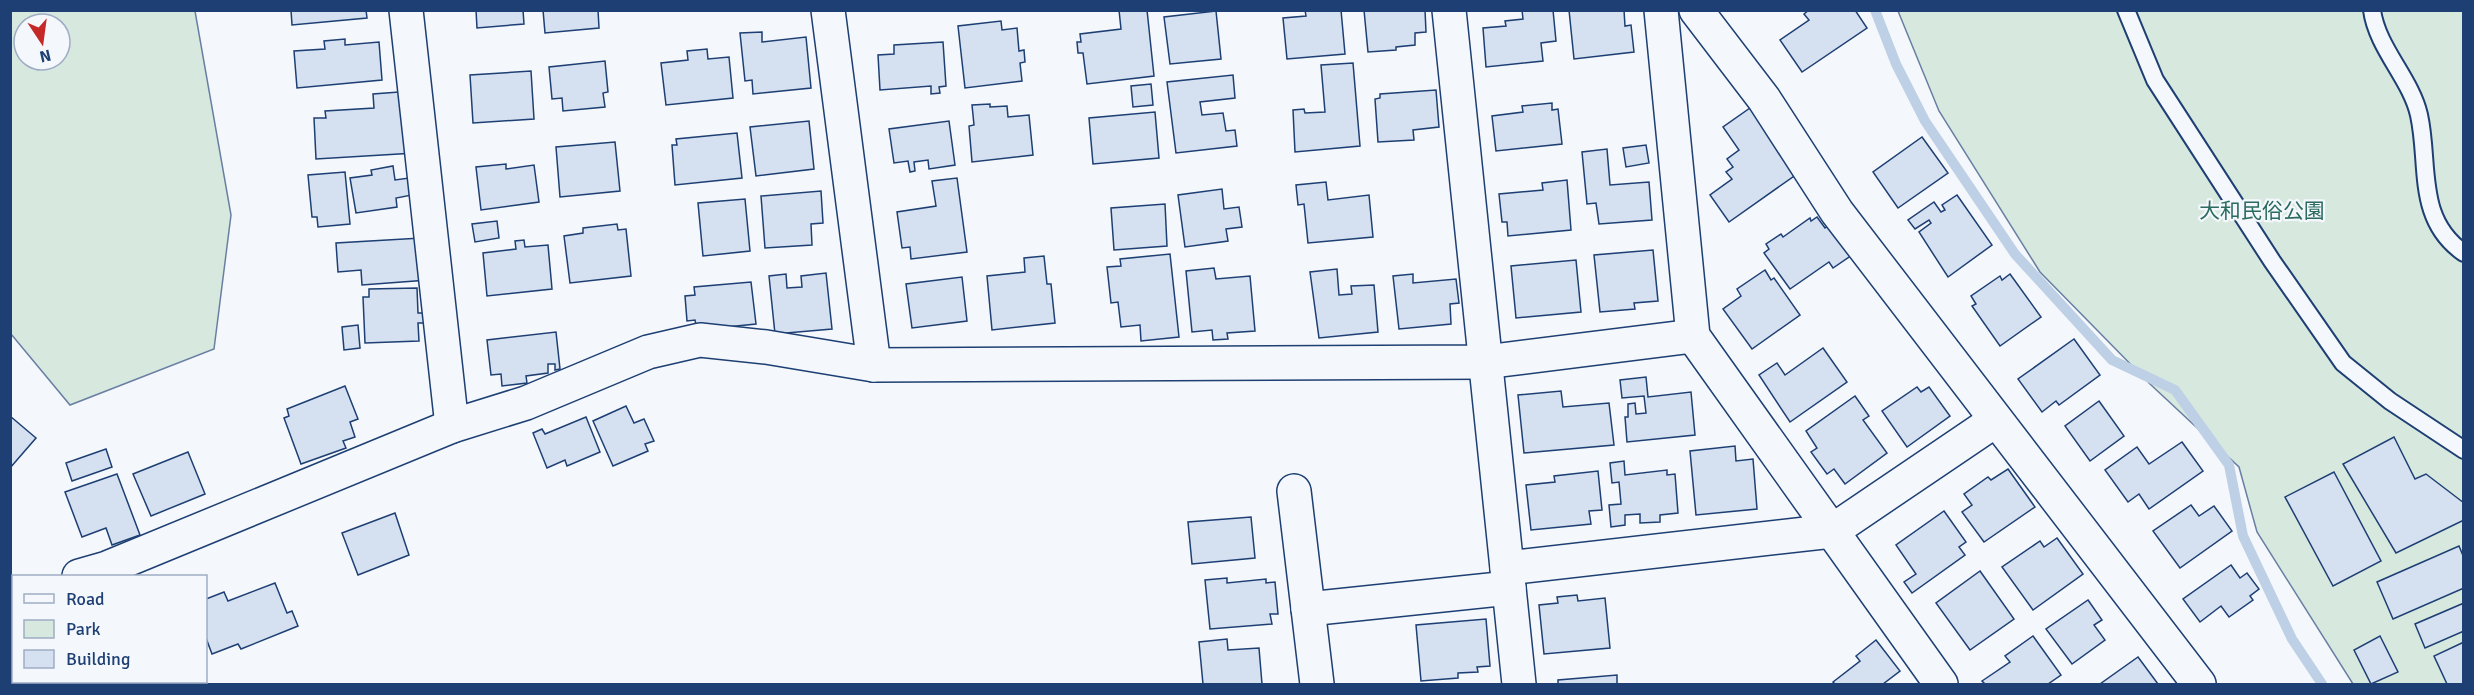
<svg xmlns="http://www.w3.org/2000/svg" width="2474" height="695" font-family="Signika,'Noto Sans JP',sans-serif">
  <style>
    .green { fill: #d7e8df; stroke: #687fa3; stroke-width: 1.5; fill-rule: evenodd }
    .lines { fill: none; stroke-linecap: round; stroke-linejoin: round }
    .stream { stroke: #bed0e5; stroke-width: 10 }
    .building { fill: #d5e0f0; stroke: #1d3f73; stroke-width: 1.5 }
    .service-casing { stroke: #1d3f73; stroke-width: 20 }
    .minor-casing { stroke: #1d3f73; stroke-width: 36 }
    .service { stroke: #f4f7fb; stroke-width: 16 }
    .minor { stroke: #f4f7fb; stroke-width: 33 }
    .labels { text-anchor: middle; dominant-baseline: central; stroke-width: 4.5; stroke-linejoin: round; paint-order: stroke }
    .park-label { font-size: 21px; fill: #2c6c60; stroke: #f4f7fb }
  </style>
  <rect width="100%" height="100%" fill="#f4f7fb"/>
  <!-- green -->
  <g class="green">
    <path d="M10,11h185l36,204 -17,134 -144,56 -59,-71zM24,24h36v36h-36z"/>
    <path d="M1898,11h565v673h-110l-96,-152 -18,-65 -89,-83 -110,-112 -101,-161z"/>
  </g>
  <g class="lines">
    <!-- stream -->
    <path class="stream" d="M1875,10l21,54 29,57 90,133 97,106 63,30 54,75 14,71 49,103 30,45"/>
  </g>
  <!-- building -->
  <g class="building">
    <path d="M291,10h75l1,8 -75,7z"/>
    <path d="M476,10h47l1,14 -47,4z"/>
    <path d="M543,10h55l1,18 -54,5z"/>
    <path d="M1119,10h28l7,66 -67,8 -4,-31h-5l-1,-11h4l-1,-8 41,-5z"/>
    <path d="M1305,10h36l4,44 -58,5 -4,-41 23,-2z"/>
    <path d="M1364,10h61l1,22 -11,1v12l-19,2v3l-28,2z"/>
    <path d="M1522,10h31l3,31 -15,2 2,18 -57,6 -3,-39 23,-2 -1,-5 18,-2z"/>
    <path d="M1569,10h55l1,16 6,-1 3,27 -60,7z"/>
    <path d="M1809,10h46l12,18 -65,44 -22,-32 29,-20 -5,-6z"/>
    <path d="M1216,11l5,48 -51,5 -6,-47z"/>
    <path d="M1001,21l1,9 15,-2 2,23 5,-1 1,12 -5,1 2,18 -57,7 -7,-62z"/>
    <path d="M762,32v10l44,-5 5,51 -58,6 -1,-14 -7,1 -5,-48z"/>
    <path d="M345,39v6l34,-3 3,38 -85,8 -3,-37 31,-2 -1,-8z"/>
    <path d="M943,42l3,44 -7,1 1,6 -9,1v-8l-51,4 -2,-35 16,-1v-9z"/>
    <path d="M707,49l1,10 21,-2 4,41 -67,7 -5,-42 27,-3 -1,-9z"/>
    <path d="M605,61l3,31 -5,1 2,14 -42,4 -1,-13 -10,1 -3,-32z"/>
    <path d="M1353,63l7,83 -65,6 -2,-42 11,-1 1,4 20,-1 -4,-47z"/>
    <path d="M531,71l3,48 -61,4 -3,-48z"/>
    <path d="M1233,75l2,23 -35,4 2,13 21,-2 3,18 9,-1 2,16 -61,7 -9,-71z"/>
    <path d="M1151,84l2,21 -20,2 -2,-21z"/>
    <path d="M1436,90l3,37 -26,3 1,10 -36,2 -3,-43 5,-1v-4z"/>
    <path d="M412,91l3,62 -99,6 -2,-41h12l-1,-7 49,-3 -1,-14z"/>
    <path d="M1552,103v7l6,-1 4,35 -66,7 -4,-35 31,-4 -1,-6z"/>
    <path d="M990,104v3l17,-1 1,11 21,-2 4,40 -61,7 -3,-36 5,-1 -2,-20z"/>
    <path d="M1750,108l47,66 -68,48 -19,-27 22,-16 -6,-7 7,-5 -6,-8 12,-9 -16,-23z"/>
    <path d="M1155,112l4,46 -66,6 -4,-46z"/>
    <path d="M809,121l5,48 -58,7 -6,-49z"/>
    <path d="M949,121l6,44 -26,4 -1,-9 -14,2 1,9 -5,1 -2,-11 -14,2 -5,-34z"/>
    <path d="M737,133l5,45 -67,7 -3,-40h5l-1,-6z"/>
    <path d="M1922,137l26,36 -50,35 -25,-36z"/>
    <path d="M615,142l5,49 -60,6 -4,-50z"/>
    <path d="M1646,145l3,18 -23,4 -3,-19z"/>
    <path d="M1607,149l3,36 39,-3 3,38 -53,4 -3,-21 -9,1 -5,-52z"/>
    <path d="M506,164v5l28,-4 5,37 -58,8 -5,-43z"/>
    <path d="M393,166l2,14 14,-2 3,17 -16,3 1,9 -41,6 -6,-35 22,-3 -1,-5z"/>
    <path d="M345,172l5,52 -32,3 -1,-10h-5l-4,-42z"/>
    <path d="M957,178l10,74 -56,7 -1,-12 -8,1 -5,-36 39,-6 -4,-25z"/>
    <path d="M1567,180l4,50 -63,6 -1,-14h-5l-3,-28 44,-4 -1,-7z"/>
    <path d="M1326,182l2,18 41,-5 4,42 -65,6 -4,-39 -6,1 -2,-20z"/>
    <path d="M1222,189l2,20 15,-2 3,20 -16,2 2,12 -43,6 -7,-52z"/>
    <path d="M821,191l2,32 -12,1 1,21 -47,3 -4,-52z"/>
    <path d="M1957,195l35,50 -44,32 -29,-45 12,-9 -2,-3 -14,9 -7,-9 26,-18 7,10 4,-2 -3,-5z"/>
    <path d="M745,199l5,52 -47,5 -5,-53z"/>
    <path d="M1165,204l2,42 -53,4 -3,-42z"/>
    <path d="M1817,217l8,11 6,-4 24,29 -22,15 -4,-6 -39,27 -26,-36 5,-4 -3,-5 15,-10 2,3 27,-19 1,3z"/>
    <path d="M497,221l2,17 -24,4 -3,-18z"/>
    <path d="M617,224l1,6 8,-1 5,47 -61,7 -6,-47 19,-3v-5z"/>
    <path d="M421,238l7,42 -66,5 -1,-15 -23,2 -2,-29z"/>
    <path d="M524,240l1,7 23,-2 4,44 -65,7 -4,-43 33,-4 -1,-8z"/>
    <path d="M1653,250l5,51 -24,2 1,6 -35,3 -6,-57z"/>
    <path d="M1170,254l9,83 -38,4 -1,-16 -19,2 -3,-25 -7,1 -4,-36 14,-1 -1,-7z"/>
    <path d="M1044,256l3,28h4l4,39 -63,7 -5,-54 38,-4 -1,-14z"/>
    <path d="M1576,260l5,52 -65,6 -5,-52z"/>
    <path d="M1214,268l2,11 34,-3 5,55 -28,2 1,6 -15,1 -1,-10 -20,2 -6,-61z"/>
    <path d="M1337,269l2,26 13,-1 -1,-8 23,-1 4,47 -59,6 -9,-66z"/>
    <path d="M1765,270l6,10 3,-2 26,37 -48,34 -29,-40 18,-13 -4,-7z"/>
    <path d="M826,273l6,56 -57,5 -6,-58 17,-2 1,14 15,-1 -1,-11z"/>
    <path d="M1413,274v9l43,-4 3,24 -9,1 1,20 -52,5 -6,-53z"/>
    <path d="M2010,274l31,43 -41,29 -28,-40 4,-2 -5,-8 29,-20 2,4z"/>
    <path d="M962,277l5,44 -55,7 -6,-44z"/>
    <path d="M751,282l5,42 -59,6 -2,-10 -8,1 -2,-25 10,-1 -1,-8z"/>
    <path d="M417,288l1,25h9v10h-9l1,18 -54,2 -2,-46h6v-8z"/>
    <path d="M358,325l2,23 -16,2 -2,-23z"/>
    <path d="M556,332l4,37 -5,1v-6h-7v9l-22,3 1,7 -25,3 -1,-12 -10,1 -4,-35z"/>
    <path d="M2074,339l26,36 -41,30 -3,-4 -14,11 -24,-33z"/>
    <path d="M1823,348l24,34 -57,40 -31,-47 18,-12 8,12z"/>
    <path d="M1646,377l2,20 43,-5 4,43 -68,7 -2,-25h3v-13l7,-1 1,11 10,-1 -2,-17 -22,2 -2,-18z"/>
    <path d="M345,386l13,33 -8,3 5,15 -12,4 3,7 -45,16 -17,-46 5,-2 -2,-7z"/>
    <path d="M1917,387l4,5 8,-5 21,29 -43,31 -25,-36z"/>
    <path d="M1561,391l2,16 46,-4 5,42 -90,8 -6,-58z"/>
    <path d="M1855,396l14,20 -6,4 24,33 -42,31 -11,-15 -7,5 -16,-22 6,-4 -11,-17z"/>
    <path d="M2099,401l25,35 -34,25 -25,-35z"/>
    <path d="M626,406l8,17 10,-4 10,22 -9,3 3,7 -35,15 -20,-45z"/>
    <path d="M10,416l26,22 -26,30z"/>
    <path d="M586,417l14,35 -33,14 -2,-6 -18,8 -14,-35 9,-4 3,5z"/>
    <path d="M2394,437l21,42 11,-5 38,29v17l-68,33 -53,-89z"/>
    <path d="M2182,442l21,29 -54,38 -10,-15 -11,8 -23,-32 32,-23 12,17z"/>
    <path d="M1735,446l1,15 17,-2 4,50 -61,6 -6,-64z"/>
    <path d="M106,449l6,18 -40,14 -6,-18z"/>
    <path d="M188,452l17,42 -54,22 -18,-42z"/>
    <path d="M1624,461l1,14 42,-5v5l8,-1 3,39 -18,2v7l-20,1v-9l-15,1v10l-14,2 -2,-22 12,-1 -2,-22 -7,1 -2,-20z"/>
    <path d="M2008,469l27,38 -51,35 -22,-30 10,-7 -8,-11 24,-17 3,3z"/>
    <path d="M1598,471l4,39 -13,1 2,13 -60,6 -5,-45 29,-3 -1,-6z"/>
    <path d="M2334,472l47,89 -48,25 -48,-89z"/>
    <path d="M117,474l23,61 -28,10 -6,-17 -24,9 -17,-45z"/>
    <path d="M2191,505l8,11 15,-10 18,25 -52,37 -27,-37z"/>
    <path d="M1944,511l22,31 -7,5 6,8 -53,38 -8,-11 12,-8 -20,-29z"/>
    <path d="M395,513l14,42 -51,20 -16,-42z"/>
    <path d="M1251,517l4,41 -63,6 -4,-42z"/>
    <path d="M2057,538l26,36 -50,36 -31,-43 38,-26 4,6z"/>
    <path d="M2459,546l5,12v30l-71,31 -16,-37z"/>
    <path d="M2231,565l9,13 7,-5 12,16 -9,7 3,4 -24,17 -8,-11 -21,16 -17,-23z"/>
    <path d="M1980,571l34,48 -44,31 -34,-47z"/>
    <path d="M1227,578v5l39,-4v4l9,-1 3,32h-8l2,10 -62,5 -5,-49z"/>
    <path d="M275,583l12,30 5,-2 6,15 -57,23 -3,-5 -26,10 -6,-16v-39l18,-7 4,9z"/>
    <path d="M1577,595l1,6 27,-3 5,50 -66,6 -5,-49 19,-2 -1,-6z"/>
    <path d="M2088,600l14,20 -8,5 11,15 -33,24 -26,-35z"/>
    <path d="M2464,603v28l-39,17 -10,-24z"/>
    <path d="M1486,619l4,47 -13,1 1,5 -20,1v5l-37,3 -5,-56z"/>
    <path d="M2033,636l28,39 -13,9h-63l-3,-3 28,-19 -5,-6z"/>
    <path d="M2380,636l18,36 -27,12 -17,-34z"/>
    <path d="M1227,639l1,11 31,-2 3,36h-59l-4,-42z"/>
    <path d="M1876,640l24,31 -17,13h-48l-2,-2 27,-21 -4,-5z"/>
    <path d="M2464,642v42h-17l-13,-28z"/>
    <path d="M2138,657l20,27h-58z"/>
    <path d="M1617,675v9h-59v-4z"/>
  </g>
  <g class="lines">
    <defs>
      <g id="service">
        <path d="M2126,10l29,70 117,181 71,102 47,38 74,49"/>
        <path d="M2372,10c5,38 39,69 47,105 11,49 -4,104 45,138"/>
      </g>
      <g id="minor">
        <path d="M406,10l46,416"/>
        <path d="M828,10l46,355"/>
        <path d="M1449,10l70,674"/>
        <path d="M1661,10l32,326 248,348"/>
        <path d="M1696,10l68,89 73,113 362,472"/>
        <path d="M1294,491l23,193"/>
        <path d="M1507,568l325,-37 164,-111"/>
        <path d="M79,576l28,-8 345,-142 74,-23 122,-51 52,-12 66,7 108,18 611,-3 208,-26"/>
        <path d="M10,597l4,-1"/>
        <path d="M1308,609l201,-21"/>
        <path d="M111,682l1,2"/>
      </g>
    </defs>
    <!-- service casing -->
    <use href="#service" class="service-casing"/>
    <!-- minor casing -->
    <use href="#minor" class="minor-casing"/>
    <!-- service -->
    <use href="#service" class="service"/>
    <!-- minor -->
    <use href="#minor" class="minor"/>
  </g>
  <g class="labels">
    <!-- park labels -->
    <g class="park-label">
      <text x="2262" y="211">大和民俗公園</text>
    </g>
  </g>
  <!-- border -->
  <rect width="2474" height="695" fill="none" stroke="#1d3f73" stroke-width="24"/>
  <!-- legend -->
  <rect x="12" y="575" width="195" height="108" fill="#f4f7fb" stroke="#9eadc5" stroke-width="1.5"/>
  <rect x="24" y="594" width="30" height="9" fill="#f4f7fb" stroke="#9eadc5" stroke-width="1.5"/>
  <text x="66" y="605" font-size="18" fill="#1d3f73">Road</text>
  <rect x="24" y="620" width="30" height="18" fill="#d7e8df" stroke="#9eadc5" stroke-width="1.5"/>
  <text x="66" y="635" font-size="18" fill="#1d3f73">Park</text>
  <rect x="24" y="650" width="30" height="18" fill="#d5e0f0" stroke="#9eadc5" stroke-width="1.5"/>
  <text x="66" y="665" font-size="18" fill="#1d3f73">Building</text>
  <!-- north arrow -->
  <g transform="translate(42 42) rotate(167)"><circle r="28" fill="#f4f7fb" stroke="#9eadc5" stroke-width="1.5"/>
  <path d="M0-4.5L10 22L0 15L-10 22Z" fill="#c62828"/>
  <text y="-9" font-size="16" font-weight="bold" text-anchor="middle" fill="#1d3f73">N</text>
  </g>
</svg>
